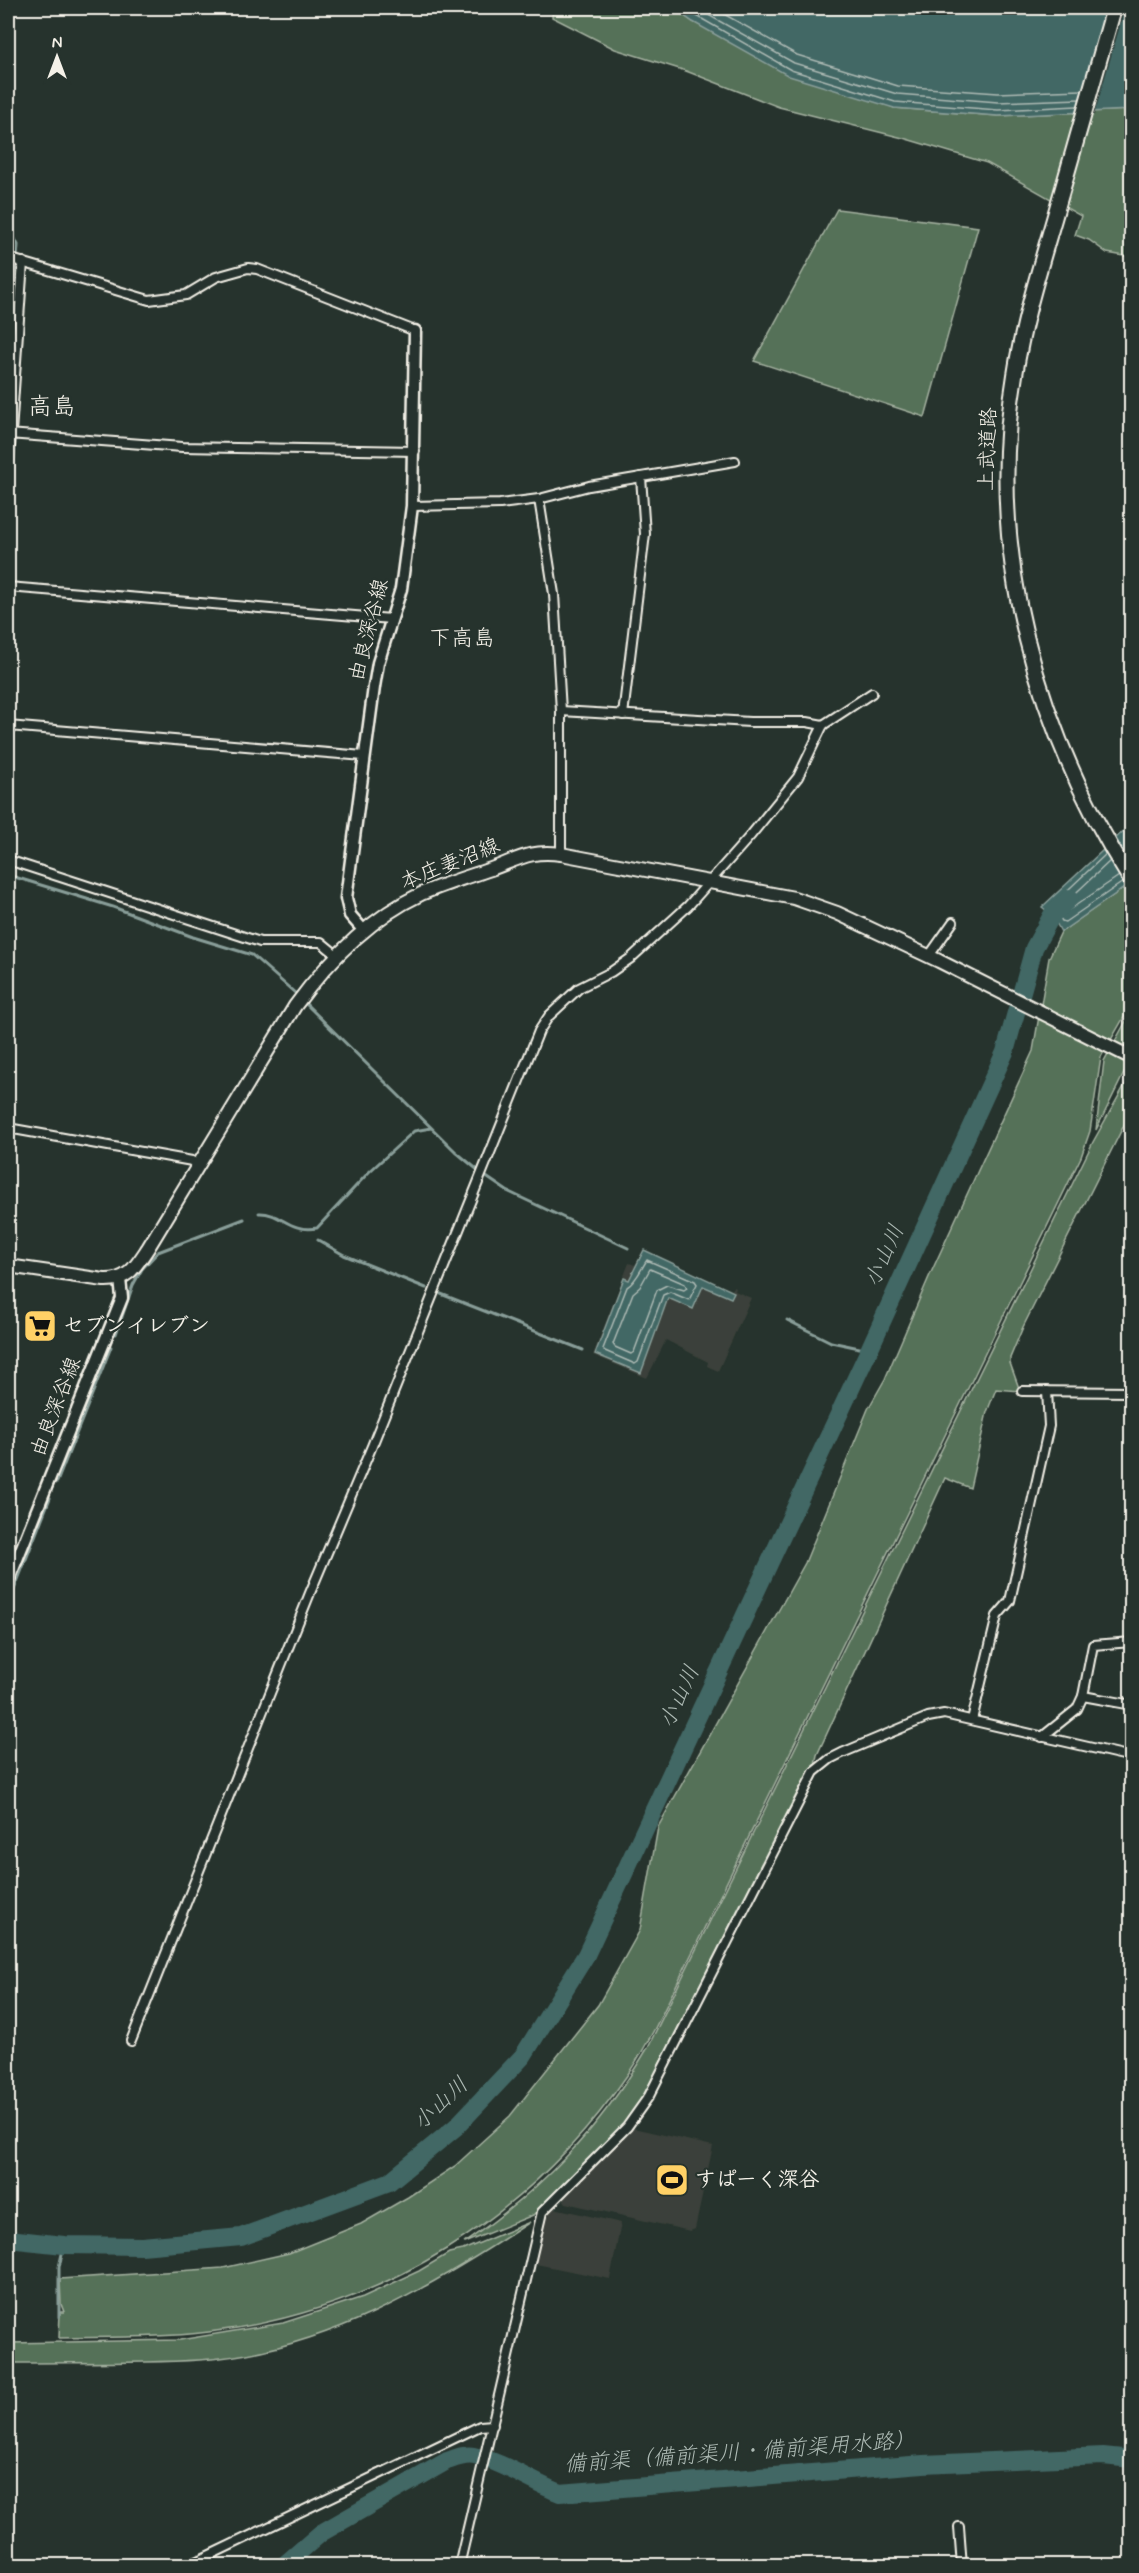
<svg xmlns="http://www.w3.org/2000/svg" width="1139" height="2573" font-family="Mynerve,'Klee One',sans-serif">
  <style>
    .built { fill: #3b413a }
    .green { fill: #557158; stroke: #a4b1a0; stroke-width: 1.5 }
    .water { fill: #426765; stroke: #899e99; stroke-width: 1.5 }
    .pier { fill: #26332d }
    .lines { fill: none; stroke-linecap: round; stroke-linejoin: round }
    .shore { stroke: #adbab4; stroke-width: 1.5 }
    .stream { stroke: #899e99; stroke-width: 3 }
    .river { stroke: #426765; stroke-width: 18 }
    .minor-casing { stroke: #f4f1e8; stroke-width: 12 }
    .secondary-casing { stroke: #f4f1e8; stroke-width: 15 }
    .primary-casing { stroke: #f4f1e8; stroke-width: 16 }
    .trunk-casing { stroke: #f4f1e8; stroke-width: 18 }
    .minor { stroke: #26332d; stroke-width: 8 }
    .secondary { stroke: #26332d; stroke-width: 10 }
    .primary { stroke: #26332d; stroke-width: 12 }
    .trunk { stroke: #26332d; stroke-width: 14 }
    .labels { text-anchor: middle; dominant-baseline: central; stroke-width: 4.5; stroke-linejoin: round; paint-order: stroke }
    .street-label { font-size: 21px; fill: #f4f1e8; stroke: #26332d }
    .poi-label { font-size: 21px; font-weight: bold; fill: #f4f1e8; stroke: #26332d; text-anchor: start }
    .neighbourhood-label { font-size: 22px; fill: #f4f1e8; stroke: #26332d }
    .water-label { font-size: 22px; font-style: italic; fill: #adbab4; stroke: #26332d }
    .quarter-label { font-size: 24px; fill: #f4f1e8; stroke: #26332d }
  </style>
  <rect width="100%" height="100%" fill="#26332d"/>
  <filter id="ink" filterUnits="userSpaceOnUse"><feTurbulence type="fractalNoise" baseFrequency=".0167" numOctaves="2"/><feDisplacementMap in="SourceGraphic" scale="12" xChannelSelector="R" yChannelSelector="G"/><feConvolveMatrix kernelMatrix="1 2 1 2 8 2 1 2 1" color-interpolation-filters="sRGB"/></filter>
  <g filter="url(#ink)">
    <!-- built -->
    <g class="built">
      <path d="M643,1252l89,38 2,-3 2,1 -1,3 16,7 -33,73 -11,-5 1,-4 -42,-22 -19,38 -54,-23 36,-92 6,2z"/>
      <path d="M633,2128l80,18 -18,83 -5,2 -124,-28 -3,-4z"/>
      <path d="M554,2208l67,15 -11,56 -74,-15 10,-48z"/>
    </g>
    <!-- green -->
    <g class="green">
      <path d="M553,8h120l20,14 201,86 104,8 133,-6v147l-24,-4 -18,-13 -14,-5 6,-19 -94,-53 -84,-25 -124,-31 -93,-36 -71,-22 -63,-32z"/>
      <path d="M837,209l141,18 -53,190 -171,-56z"/>
      <path d="M1131,883v122l-30,52 -11,74 -9,26 -387,792c-21,42 -40,86 -66,125 -98,143 -246,237 -419,258 -50,6 -100,5 -150,6l1,-26h4l-3,-8 -1,-25 163,-11 66,-15 72,-29 47,-27 47,-31 55,-50 88,-111 42,-75 18,-103 147,-264 63,-154 17,-30 44,-102 104,-226 16,-93 12,-26z"/>
      <path d="M1131,1012v47l-35,71 8,-69z"/>
      <path d="M1131,1074v37l-108,216 -13,31v5l10,28 -24,-2 -9,23 -17,76 -25,-10 -128,277 -2,9 -17,27 -149,294 -15,26 -11,14 -90,90 -69,28c78,-54 134,-112 183,-194l446,-907z"/>
      <path d="M530,2222c-100,66 -208,130 -331,138 -64,4 -128,2 -191,3v-20l172,-3 103,-17 80,-26 56,-26 30,-18 14,-3z"/>
    </g>
    <!-- water -->
    <g class="water">
      <path d="M673,8h458v102l-133,6 -104,-8 -105,-32 -96,-54z"/>
      <path d="M1131,824v59l-70,49 -9,-17 -10,-8z"/>
      <path d="M644,1250l90,42 -3,6 -28,-12 -10,23 -25,-11 -27,75 -46,-19 29,-76 5,2z"/>
    </g>
    <!-- pier -->
    <path class="pier" d="M1107,8h18l-31,107h-17z"/>
    <g class="lines">
      <!-- shore -->
      <g class="shore">
        <path d="M683,8l108,62 104,32 103,8 79,-4"/>
        <path d="M696,8l98,55 103,31 101,8 82,-3"/>
        <path d="M713,8l84,47 101,31 100,7 84,-3"/>
        <path d="M1106,854l-53,50v4l9,13 3,1 58,-40"/>
        <path d="M1110,861l-46,43v6h5l50,-34"/>
        <path d="M647,1260l48,21 2,3 -8,16 -19,-8 -7,3 -25,67 -3,2 -30,-13 -2,-2 24,-62c9,-5 14,-18 20,-27z"/>
        <path d="M650,1269l35,15 2,4 -3,2 -17,-5 -10,5 -23,62 -3,2 -16,-7 -2,-3 20,-51 7,-6z"/>
      </g>
      <!-- stream -->
      <g class="stream">
        <path d="M8,225l10,20 -10,140"/>
        <path d="M8,875l105,32 80,30 59,18 43,38"/>
        <path d="M306,1004l150,148 29,24 22,15 121,57"/>
        <path d="M259,1213c22,-1 30,20 58,15l52,-56 45,-41 17,-3"/>
        <path d="M318,1240l26,15 82,33"/>
        <path d="M441,1294l142,56"/>
        <path d="M787,1320l44,22 38,8"/>
        <path d="M116,1334l17,-49 9,-16 16,-17 86,-33"/>
        <path d="M57,1482l54,-135"/>
        <path d="M8,1605l42,-107"/>
        <path d="M59,2317v-50l5,-22"/>
      </g>
      <!-- river -->
      <g class="river">
        <path d="M8,2239l56,6 78,1 99,-9 148,-55 67,-55 67,-71 63,-101 283,-605 136,-298 29,-104 18,-33 18,-17"/>
        <path d="M283,2566l38,-33 126,-72c9,-3 18,-7 27,-5 28,5 59,27 86,37l363,-29 180,-8 29,3"/>
      </g>
      <defs>
        <g id="minor">
          <path d="M8,258l141,42 37,-5 30,-18 32,-9 9,1 158,62"/>
          <path d="M8,434l174,13 233,4"/>
          <path d="M8,475l15,-213"/>
          <path d="M539,499l15,95 7,117v143"/>
          <path d="M412,506l88,-2 39,-5 50,-13 146,-25"/>
          <path d="M8,587l383,32"/>
          <path d="M561,711l189,11h57l16,3"/>
          <path d="M623,715l22,-181 -4,-57"/>
          <path d="M8,726l356,30"/>
          <path d="M8,860l252,82h61l17,14"/>
          <path d="M929,956l24,-34"/>
          <path d="M8,1128l184,33 6,3"/>
          <path d="M1022,1391l110,1"/>
          <path d="M1083,1696l49,9"/>
          <path d="M972,1720l25,-104 13,-15 39,-175 -2,-35"/>
          <path d="M1042,1737l35,-28 6,-13 10,-51 39,-3"/>
          <path d="M131,2041l179,-448 62,-147 167,-415 10,-15 30,-28 32,-16 20,-14 57,-52 63,-71 47,-58 25,-52 49,-32"/>
          <path d="M959,2527l3,39"/>
          <path d="M187,2566l293,-140 13,-1"/>
          <path d="M459,2566l83,-354 85,-85 22,-31 165,-324 16,-13 12,-6 86,-36 16,-3 188,43"/>
        </g>
        <g id="secondary">
          <path d="M364,931l-14,-16 -4,-17 28,-211 4,-24 23,-74 11,-83 3,-175"/>
          <path d="M8,1582l114,-284 -2,-19"/>
        </g>
        <path id="primary" d="M8,1266l96,14c24,1 32,-14 44,-32l147,-242c33,-45 75,-88 126,-112 23,-10 46,-17 70,-25 28,-10 38,-19 70,-15l233,44 43,15 102,48 193,97"/>
        <path id="trunk" d="M1114,8c-20,70 -40,141 -60,211 -15,52 -31,103 -39,156 -30,177 22,357 117,507"/>
      </defs>
      <!-- minor casing -->
      <use href="#minor" class="minor-casing"/>
      <!-- secondary casing -->
      <use href="#secondary" class="secondary-casing"/>
      <!-- primary casing -->
      <use href="#primary" class="primary-casing"/>
      <!-- trunk casing -->
      <use href="#trunk" class="trunk-casing"/>
      <!-- minor -->
      <use href="#minor" class="minor"/>
      <!-- secondary -->
      <use href="#secondary" class="secondary"/>
      <!-- primary -->
      <use href="#primary" class="primary"/>
      <!-- trunk -->
      <use href="#trunk" class="trunk"/>
    </g>
  </g>
  <!-- icons -->
  <defs>
    <symbol id="supermarket-square" viewBox="-11 -11 22 22"><rect x="-9" y="-9" width="18" height="18" rx="4" fill="#ffd166" stroke="#26332d"/><path d="M-6-5.5h2.5l.6 2H6L4.5 2H-2.5L-4.4-4H-6ZM-1.5 3.2a1.3 1.3 0 1 0 .1 0ZM3 3.2a1.3 1.3 0 1 0 .1 0Z" fill="#111"/></symbol>
    <symbol id="stadium-square" viewBox="-11 -11 22 22"><rect x="-9" y="-9" width="18" height="18" rx="4" fill="#ffd166" stroke="#26332d"/><path d="M0-5a6.5 5 0 1 0 0 10a6.5 5 0 1 0 0-10ZM-3.5-1.8h7v3.6h-7Z" fill="#111"/></symbol>
  </defs>
  <g fill-rule="evenodd">
    <use href="#supermarket-square" x="21" y="1307" width="38" height="38"/>
    <use href="#stadium-square" x="653" y="2161" width="38" height="38"/>
  </g>
  <g class="labels">
    <!-- street labels -->
    <g class="street-label">
      <text transform="translate(988 449) rotate(-88)">上武道路</text>
      <text transform="translate(369 630) rotate(-76)">由良深谷線</text>
      <text transform="translate(450 864) rotate(-22)">本庄妻沼線</text>
      <text transform="translate(56 1407) rotate(-69)">由良深谷線</text>
    </g>
    <!-- poi labels -->
    <g class="poi-label">
      <text x="63" y="1326">セブンイレブン</text>
      <text x="695" y="2180">すぱーく深谷</text>
    </g>
    <!-- neighbourhood labels -->
    <g class="neighbourhood-label">
      <text x="462" y="639">下高島</text>
    </g>
    <!-- water labels -->
    <g class="water-label">
      <text transform="translate(885 1256) rotate(-66)">小山川</text>
      <text transform="translate(680 1697) rotate(-65)">小山川</text>
      <text transform="translate(441 2104) rotate(-43)">小山川</text>
      <text transform="translate(740 2453) rotate(-4)">備前渠（備前渠川・備前渠用水路）</text>
    </g>
    <!-- quarter labels -->
    <g class="quarter-label">
      <text x="52" y="407">高島</text>
    </g>
  </g>
  <!-- margin -->
  <rect width="1139" height="2573" fill="none" stroke="#26332d" stroke-width="30"/>
  <rect x="15" y="15" width="1109" height="2543" fill="none" stroke="#f4f1e8" stroke-width="2" filter="url(#ink)"/>
  <!-- north arrow -->
  <g transform="translate(57 57)" stroke="#26332d" stroke-width="4.5" paint-order="stroke">
  <path d="M0-4.5L10 22L0 15L-10 22Z" fill="#f4f1e8"/>
  <text y="-9" font-size="16" font-weight="bold" text-anchor="middle" fill="#f4f1e8">N</text>
  </g>
</svg>
